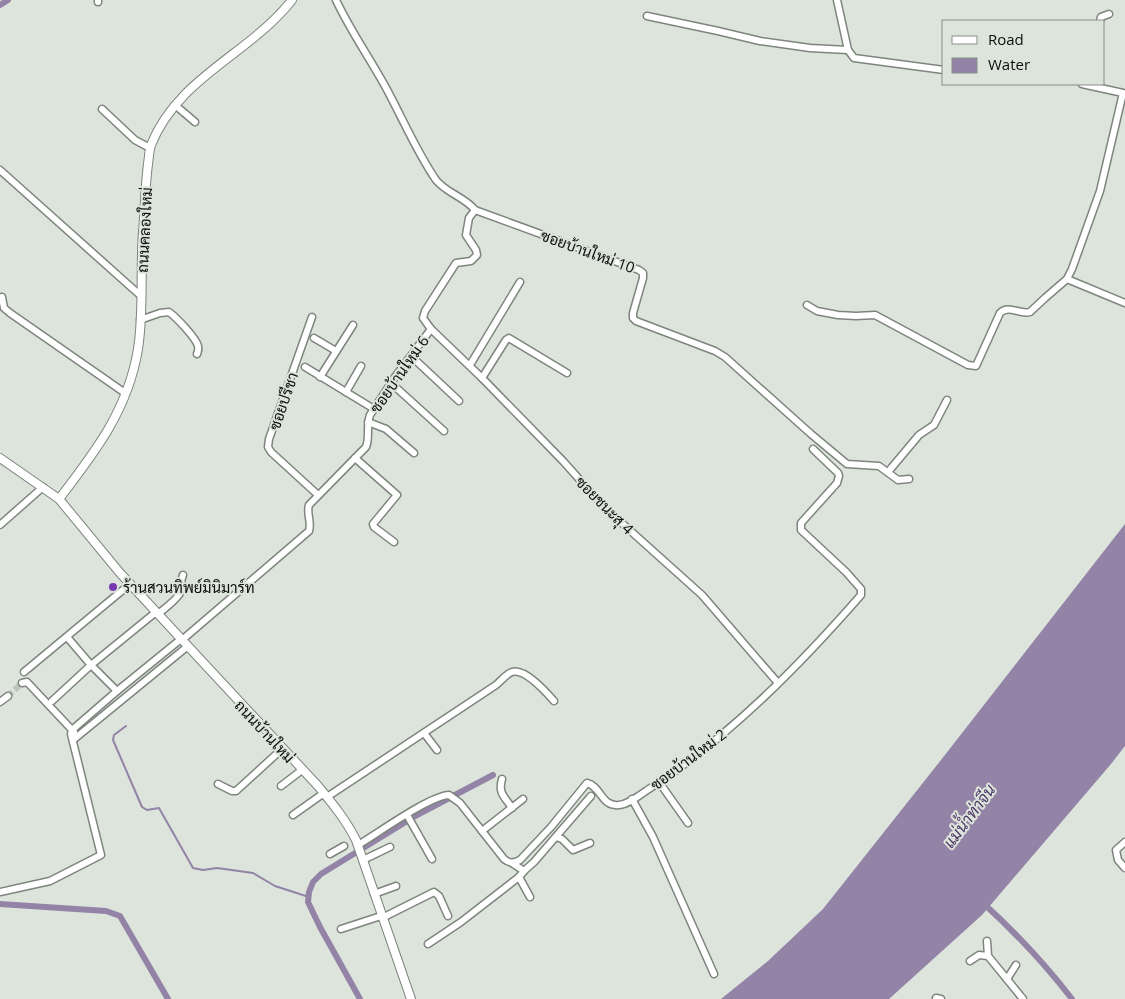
<svg xmlns="http://www.w3.org/2000/svg" width="1125" height="999" font-family="'Open Sans',Sarabun,sans-serif">
  <style>
    .water { fill: #9383a7 }
    .lines { fill: none; stroke-linecap: round; stroke-linejoin: round }
    .stream { stroke: #9383a7; stroke-width: 2 }
    .canal { stroke: #9383a7; stroke-width: 6 }
    .minor-tunnel { stroke: #bdc4bc; stroke-width: 6; stroke-dasharray: 6 3; stroke-linecap: butt }
    .minor-casing { stroke: #7d857d; stroke-width: 9 }
    .tertiary-casing { stroke: #7d857d; stroke-width: 10 }
    .minor { stroke: #fff; stroke-width: 6 }
    .tertiary { stroke: #fff; stroke-width: 8 }
    .poi-dot { fill: #783aaf; stroke: #dce4db; stroke-width: 2 }
    .labels { text-anchor: middle; dominant-baseline: central; stroke-width: 4; stroke-linejoin: round; paint-order: stroke }
    .street-label { font-size: 15px; fill: #0b0e0b; stroke: #dce4db }
    .poi-label { font-size: 15px; fill: #0b0e0b; stroke: #dce4db; text-anchor: start }
    .water-label { font-size: 16px; font-style: italic; fill: #4d3567; stroke: #dce4db }
  </style>
  <rect width="100%" height="100%" fill="#dce4db"/>
  <!-- water -->
  <path class="water" d="M1125,524v222l-14,18 -129,151 -93,84h-168l47,-38 55,-52 118,-149z"/>
  <g class="lines">
    <!-- stream -->
    <path class="stream" d="M126,726l-12,9 -1,5 29,67 5,3 12,-2 34,60 10,2 14,-2 36,5 22,13 34,11"/>
    <!-- canal -->
    <g class="canal">
      <path d="M0,5l8,-5"/>
      <path d="M983,903c33,30 62,61 89,96"/>
      <path d="M0,904l106,7 14,5 48,83"/>
      <path d="M360,999l-40,-72 -12,-25 1,-10 4,-10 8,-8 96,-59 76,-40"/>
    </g>
    <!-- minor-tunnel -->
    <path class="minor-tunnel" d="M8,696l14,-13"/>
    <defs>
      <g id="minor">
        <path d="M336,0c14,30 33,57 49,86 17,31 31,65 51,94 10,13 29,17 39,30l164,60 4,3v5l-10,35v5l3,3 79,30 10,6 86,77 36,30 32,2 19,14 11,-1"/>
        <path d="M837,0l11,50 6,8 90,12"/>
        <path d="M98,2v-2"/>
        <path d="M647,16l71,15 42,10 50,7 38,2"/>
        <path d="M1100,21l1,-4 8,-3"/>
        <path d="M175,105l20,17"/>
        <path d="M102,109l33,31 15,8"/>
        <path d="M0,170l141,126"/>
        <path d="M1067,279l58,24"/>
        <path d="M2,297l2,11 6,5 115,80"/>
        <path d="M807,305l10,6 21,4 18,1 19,-1 93,50 8,1 24,-53c9,-9 19,2 30,-1l15,-14 22,-19 5,-10 28,-78 23,-98 -41,-9"/>
        <path d="M312,317l-43,122 -1,8 3,5 47,43"/>
        <path d="M140,320l20,-7 9,-1c8,6 27,26 29,34 1,4 0,5 -1,8"/>
        <path d="M431,329l51,49 81,83 42,47 97,87 76,88"/>
        <path d="M314,338l22,13"/>
        <path d="M411,356l48,45"/>
        <path d="M470,365l50,-83"/>
        <path d="M305,367l69,42"/>
        <path d="M320,377l33,-52"/>
        <path d="M482,378l24,-38 3,-2 58,35"/>
        <path d="M391,383l53,48"/>
        <path d="M346,392l15,-26"/>
        <path d="M368,422l18,7 28,24"/>
        <path d="M355,458l42,37 -24,29 1,3 20,15"/>
        <path d="M888,472l31,-37 15,-10 13,-25"/>
        <path d="M0,525l43,-38"/>
        <path d="M158,614c5,-4 22,-17 23,-23 1,-7 -1,-10 2,-16"/>
        <path d="M67,637l24,28 26,26"/>
        <path d="M182,640l127,-109c3,-9 -3,-18 0,-26l57,-58c4,-10 0,-21 4,-32l25,-38 36,-48 -8,-11 2,-7 31,-48 15,-2 6,-6 -1,-5 -10,-15 3,-17 6,-8"/>
        <path d="M24,672l106,-88"/>
        <path d="M22,683l5,-1 47,50"/>
        <path d="M52,701l39,-36 65,-53"/>
        <path d="M0,702l8,-6"/>
        <path d="M424,733l13,17"/>
        <path d="M73,740l115,-94"/>
        <path d="M502,779c-4,14 2,17 10,29"/>
        <path d="M659,782l29,41"/>
        <path d="M218,784l14,7h4l46,-42"/>
        <path d="M281,786l21,-16"/>
        <path d="M327,797l169,-112c5,-4 10,-11 16,-13 13,-4 34,20 42,29"/>
        <path d="M632,799l21,38 61,137"/>
        <path d="M293,815l31,-22"/>
        <path d="M407,815l25,44"/>
        <path d="M482,831l41,-32"/>
        <path d="M556,837l6,2 11,11 17,-7"/>
        <path d="M1125,842l-9,8 2,10 7,8"/>
        <path d="M358,845c19,-11 71,-49 91,-50l11,8 44,56c6,5 10,4 16,1l31,-33 36,-44c14,3 14,24 32,22 11,-1 23,-12 33,-18 79,-52 147,-121 209,-192v-6l-15,-17 -45,-42v-7l36,-40 2,-7 -1,-3 -25,-24"/>
        <path d="M330,854l14,-8"/>
        <path d="M363,860l27,-13"/>
        <path d="M512,863l12,8 10,-9 57,-66"/>
        <path d="M519,877l11,20"/>
        <path d="M0,892l50,-11 51,-26 -30,-121 1,-4 45,-39 64,-52"/>
        <path d="M374,894l22,-8"/>
        <path d="M382,918l52,-26 5,4 9,20"/>
        <path d="M341,929l40,-13"/>
        <path d="M987,941l1,15 35,43"/>
        <path d="M428,944l33,-22 58,-45 5,-6"/>
        <path d="M970,961l9,-6 9,1"/>
        <path d="M1007,979l9,-14"/>
        <path d="M936,998l5,1"/>
      </g>
      <g id="tertiary">
        <path d="M0,458l59,41 61,74 198,213c14,17 28,34 38,54l55,159"/>
        <path d="M59,499c36,-47 69,-89 79,-150 6,-38 2,-78 5,-117 2,-23 2,-45 5,-68 1,-6 1,-13 3,-19 27,-68 99,-91 141,-145"/>
      </g>
    </defs>
    <!-- minor casing -->
    <use href="#minor" class="minor-casing"/>
    <!-- tertiary casing -->
    <use href="#tertiary" class="tertiary-casing"/>
    <!-- minor -->
    <use href="#minor" class="minor"/>
    <!-- tertiary -->
    <use href="#tertiary" class="tertiary"/>
  </g>
  <!-- markers -->
  <circle class="poi-dot" cx="113" cy="587" r="5"/>
  <g class="labels">
    <!-- street labels -->
    <g class="street-label">
      <text transform="translate(144 230) rotate(-87)">ถนนคลองใหม่</text>
      <text transform="translate(588 251) rotate(20)">ซอยบ้านใหม่ 10</text>
      <text transform="translate(399 374) rotate(-55)">ซอยบ้านใหม่ 6</text>
      <text transform="translate(283 401) rotate(-71)">ซอยปรีชา</text>
      <text transform="translate(605 505) rotate(45)">ซอยชนะสุ 4</text>
      <text transform="translate(265 731) rotate(47)">ถนนบ้านใหม่</text>
      <text transform="translate(688 759) rotate(-37)">ซอยบ้านใหม่ 2</text>
    </g>
    <!-- poi labels -->
    <g class="poi-label">
      <text x="123" y="587">ร้านสวนทิพย์มินิมาร์ท</text>
    </g>
    <!-- water labels -->
    <g class="water-label">
      <text transform="translate(969 816) rotate(-53)">แม่น้ำท่าจีน</text>
    </g>
  </g>
  <!-- legend -->
  <rect x="942" y="20" width="162" height="65" fill="#dce4db" stroke="#888e88"/>
  <rect x="952" y="36" width="25" height="8" fill="#ffffff" stroke="#888e88"/>
  <text x="988" y="45" font-size="15" fill="#0b0e0b">Road</text>
  <rect x="952" y="58" width="25" height="15" fill="#9383a7" stroke="#888e88"/>
  <text x="988" y="70" font-size="15" fill="#0b0e0b">Water</text>
</svg>
